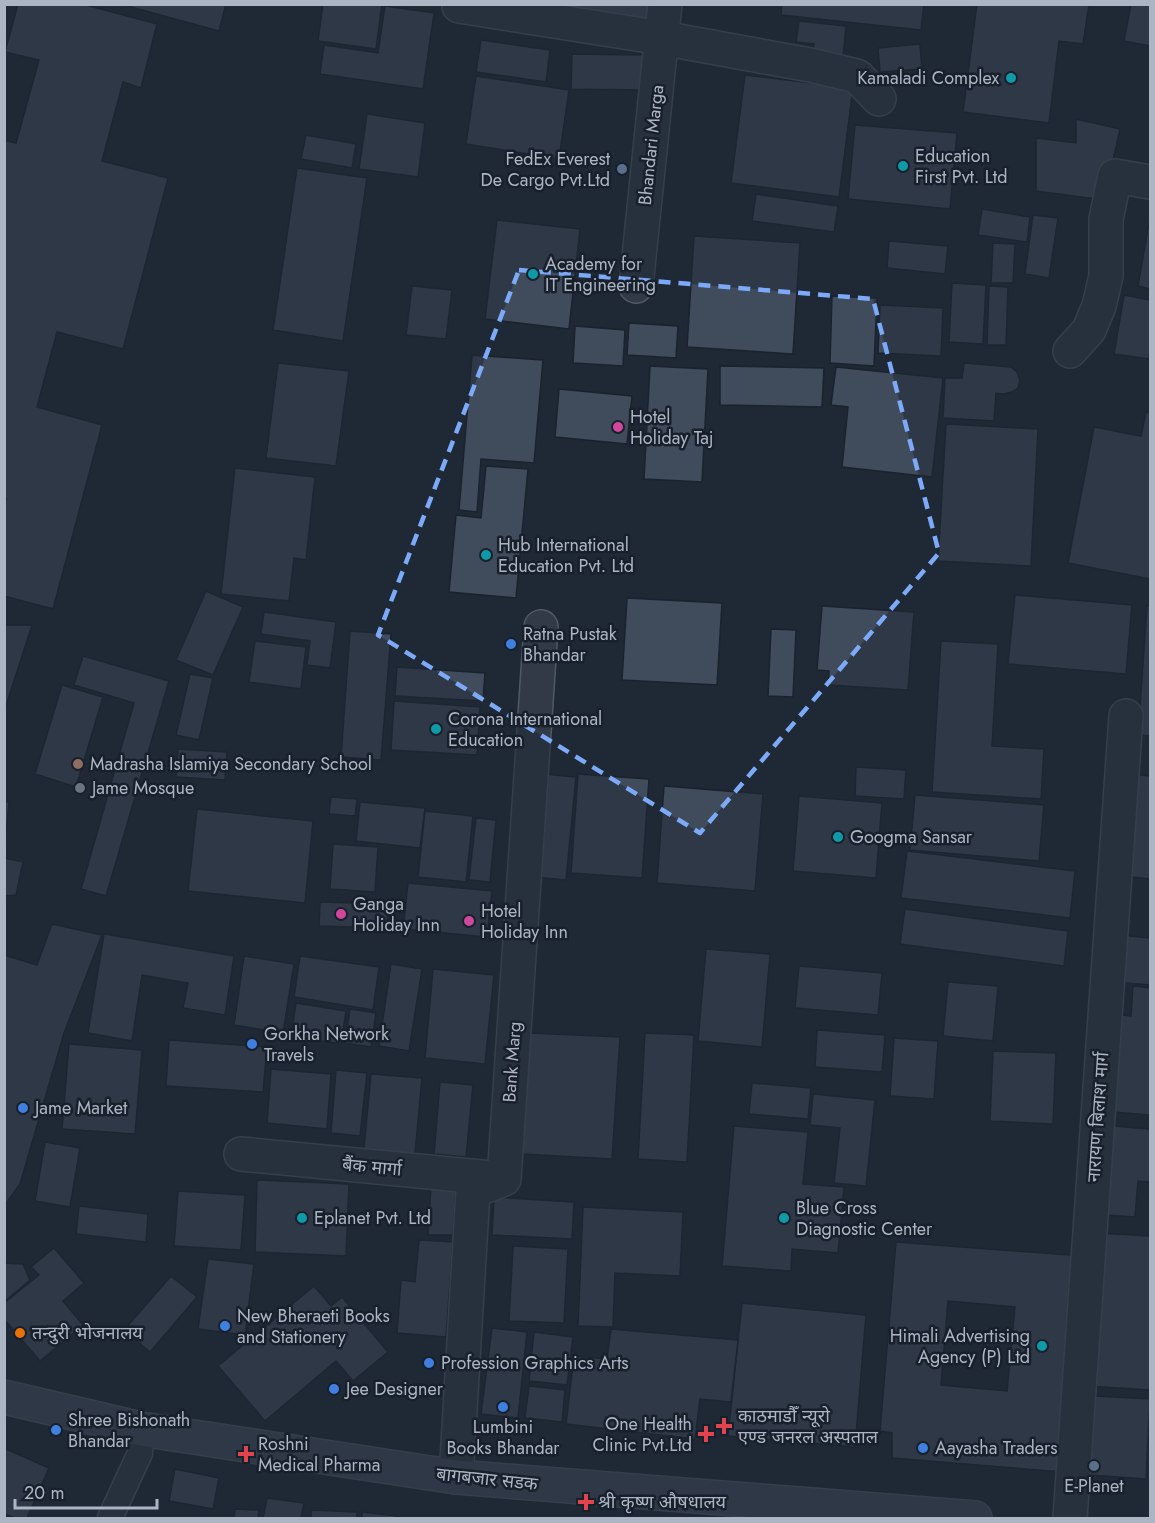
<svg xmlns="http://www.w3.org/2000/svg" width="1155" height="1523" font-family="Jost,'Noto Sans Devanagari',sans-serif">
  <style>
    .building { fill: #404b5b; stroke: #1a222d; stroke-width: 1.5; fill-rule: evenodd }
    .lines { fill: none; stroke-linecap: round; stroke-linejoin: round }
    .service-casing { stroke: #505865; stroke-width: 27 }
    .minor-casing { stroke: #505865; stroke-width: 36 }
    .secondary-casing { stroke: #505865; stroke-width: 36 }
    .service { stroke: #323a47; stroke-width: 24 }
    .minor { stroke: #323a47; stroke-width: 33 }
    .secondary { stroke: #40495a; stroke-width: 33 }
    .marked { fill: none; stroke: #7caaf9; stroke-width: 4.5; stroke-dasharray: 12 8; stroke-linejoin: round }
    .culture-dot { fill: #0f9aa8; stroke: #18202b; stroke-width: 2 }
    .service-dot { fill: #5c6f8a; stroke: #18202b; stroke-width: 2 }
    .hotel-dot { fill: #d1479c; stroke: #18202b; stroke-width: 2 }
    .shop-dot { fill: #3f7fe0; stroke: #18202b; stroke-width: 2 }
    .education-dot { fill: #8d6e63; stroke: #18202b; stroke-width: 2 }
    .worship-dot { fill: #6b7280; stroke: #18202b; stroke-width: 2 }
    .food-dot { fill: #e8710a; stroke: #18202b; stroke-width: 2 }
    .health-dot { fill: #e0444e; stroke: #18202b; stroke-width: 2 }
    .labels { text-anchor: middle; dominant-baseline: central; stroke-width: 5; stroke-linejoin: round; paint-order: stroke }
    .poi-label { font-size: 18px; fill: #acb5c4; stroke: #18202b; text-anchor: start }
    .street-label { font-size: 18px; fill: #acb5c4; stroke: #18202b }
  </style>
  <rect width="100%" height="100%" fill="#1f2936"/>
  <!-- building -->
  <g class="building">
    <path d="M18,4h64l75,20 -16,64 -18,-6 -21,79 66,17 -45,171 -66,-17 -20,75 65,18 -49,184 -49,-13v-89l2,-8h-2v-359l12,3 23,-83 -34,-8z"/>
    <path d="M120,4h106l-7,27z"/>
    <path d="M323,4h59l-6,45 -58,-8z"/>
    <path d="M558,4h96l-1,20 -96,-6z"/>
    <path d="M782,4h142l-3,26 -140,-15z"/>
    <path d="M977,4h112l-6,40 -24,-3 -10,82 -86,-11z"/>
    <path d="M1131,4h19v42l-26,-5z"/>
    <path d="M385,6l49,7 -11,76 -103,-15 4,-29 54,8z"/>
    <path d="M799,21l47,5 -3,31 -30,-4 1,-9 -18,-2z"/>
    <path d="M481,40l69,10 -4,32 -70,-10z"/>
    <path d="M920,44l2,25 -42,3 -2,-24z"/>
    <path d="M572,54l71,1v35l-72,-1z"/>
    <path d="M745,75l108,13 -14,109 -108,-14z"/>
    <path d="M476,76l93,14 -10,69 -93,-15z"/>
    <path d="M367,114l58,9 -7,54 -59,-8z"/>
    <path d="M1076,119l44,10 -16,71 -68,-9v-53l40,5z"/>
    <path d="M855,125l102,8 -7,76 -102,-10z"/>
    <path d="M306,135l50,9 -4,24 -51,-9z"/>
    <path d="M297,168l70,10 -24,163 -70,-11z"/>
    <path d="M756,194l82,12 -4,26 -82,-11z"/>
    <path d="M982,209l48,8 -3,25 -49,-7z"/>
    <path d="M1033,215l25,3 -9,60 -24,-4z"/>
    <path d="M1150,217v72l-12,-3z"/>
    <path d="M497,220l83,9 -11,100 -84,-10z"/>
    <path d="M694,236l106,7 -7,111 -106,-7z"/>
    <path d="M889,241l59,5 -3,28 -58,-6z"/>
    <path d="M993,243l22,1 -2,39h-22z"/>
    <path d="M952,283l34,2 -3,59 -34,-2z"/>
    <path d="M412,286l40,4 -6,49 -40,-4z"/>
    <path d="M989,286l19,1 -2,58h-19z"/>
    <path d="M1124,295l26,5v50l-1,9 -35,-5z"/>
    <path d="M832,296l45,2 -3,68 -44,-3z"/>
    <path d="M880,305l63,3 -2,48 -63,-3z"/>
    <path d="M629,323l49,3 -2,32 -49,-3z"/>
    <path d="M575,326l50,4 -2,36 -50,-3z"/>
    <path d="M472,355l71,5 -9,103 -53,-4 -4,53 -18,-2z"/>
    <path d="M278,363l71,8 -13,95 -70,-8z"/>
    <path d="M964,363l47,4 6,5 3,8 -2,8 -6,4 -9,2 -7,-1 -2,28 -51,-3 2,-40h17z"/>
    <path d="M650,366l58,3 -6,113 -58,-3z"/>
    <path d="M720,366l104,2 -2,39 -102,-2z"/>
    <path d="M836,367l107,11 -11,99 -90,-10 6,-60 -17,-2z"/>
    <path d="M559,389l73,7 -5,48 -72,-7z"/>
    <path d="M1146,412l4,1v166l-82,-16 26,-136 47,9z"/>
    <path d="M946,424l92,5 -7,137 -93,-5z"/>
    <path d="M486,466l42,3 -12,129 -67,-6 7,-77 25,3z"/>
    <path d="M235,468l80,9 -9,83 -12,-2 -5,43 -68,-7z"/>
    <path d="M206,591l37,16 -30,68 -37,-15z"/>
    <path d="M1015,595l117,10 -6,69 -118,-10z"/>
    <path d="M627,598l95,5 -5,82 -95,-5z"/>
    <path d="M822,606l92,6 -6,78 -80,-5 1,-14 -12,-1z"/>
    <path d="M1147,606h3v130l-12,-1z"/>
    <path d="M264,612l72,10 -6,46 -23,-3 3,-24 -49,-7z"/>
    <path d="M4,625h28l-28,87z"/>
    <path d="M771,629l25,1 -3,67 -25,-1z"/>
    <path d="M350,631l41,3 -10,126 -40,-3z"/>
    <path d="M255,641l51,6 -5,42 -52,-7z"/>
    <path d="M941,641l57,3 -6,102 52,3 -3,50 -109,-7z"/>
    <path d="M83,656l86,25 -63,215 -25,-7 53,-186 -60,-18z"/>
    <path d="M397,667l88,6 -2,28 -88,-5z"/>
    <path d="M190,674l23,4 -14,62 -23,-5z"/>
    <path d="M62,685l41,12 -27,90 -41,-13z"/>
    <path d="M394,701l86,6 -3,48 -86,-5z"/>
    <path d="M178,749l49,3 -2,28 -49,-3z"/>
    <path d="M856,767l50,3 -2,29 -49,-3z"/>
    <path d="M543,774l33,3 -10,103 -33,-3z"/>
    <path d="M578,774l71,5 -7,99 -71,-5z"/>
    <path d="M1133,774l17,2v103l-26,-3z"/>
    <path d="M664,786l99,8 -8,97 -98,-8z"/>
    <path d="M915,795l129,10 -5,56 -129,-11z"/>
    <path d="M799,796l83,7 -6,75 -83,-7z"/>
    <path d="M331,797l26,2 -2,17 -26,-2z"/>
    <path d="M4,801l5,1 -5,54z"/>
    <path d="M360,802l65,6 -5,40 -64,-7z"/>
    <path d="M197,809l116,12 -8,82 -117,-12z"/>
    <path d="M425,811l48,5 -7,66 -48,-5z"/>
    <path d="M476,818l20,2 -6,62 -21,-2z"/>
    <path d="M333,844l45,3 -3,45 -45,-3z"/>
    <path d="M907,851l168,20 -5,47 -169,-20z"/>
    <path d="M4,858l19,4 -7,33 -12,1z"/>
    <path d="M408,883l84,8 -5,46 -84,-8z"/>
    <path d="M320,902l68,2 -1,24 -68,-2z"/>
    <path d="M905,909l163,22 -4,35 -164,-22z"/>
    <path d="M52,924l50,11 -38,98 -44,151 -16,22v-251l33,10z"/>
    <path d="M104,934l130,22 -9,59 -42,-7 5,-25 -46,-8 -10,66 -44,-8z"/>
    <path d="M1119,935l31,3v47l-35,-3z"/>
    <path d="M706,949l64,5 -8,93 -64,-6z"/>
    <path d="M244,956l50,8 -11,69 -49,-8z"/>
    <path d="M300,956l79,11 -6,43 -79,-13z"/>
    <path d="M391,964l31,5 -13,82 -30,-5z"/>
    <path d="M799,966l83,7 -4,42 -83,-7z"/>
    <path d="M433,969l61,6 -9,89 -60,-6z"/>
    <path d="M948,982l50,4 -5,55 -50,-5z"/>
    <path d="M1133,986l17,2v127l-37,-3 9,-97 9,1z"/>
    <path d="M296,1003l50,8 -5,33 -50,-8z"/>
    <path d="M350,1009l26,4 -5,34 -26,-4z"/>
    <path d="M817,1030l68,5 -3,37 -67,-5z"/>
    <path d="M529,1033l91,4 -8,122 -90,-5z"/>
    <path d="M645,1033l49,2 -7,127 -49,-3z"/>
    <path d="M894,1038l44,3 -4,58 -44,-3z"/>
    <path d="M169,1040l98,7 -4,45 -97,-6z"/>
    <path d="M69,1044l73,6 -7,84 -73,-5z"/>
    <path d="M993,1051l63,2 -3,71 -63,-3z"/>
    <path d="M271,1069l60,5 -4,55 -60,-6z"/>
    <path d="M336,1070l31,3 -7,63 -29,-3z"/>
    <path d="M371,1074l51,4 -8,86 -51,-5z"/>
    <path d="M440,1082l33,3 -7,72 -32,-3z"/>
    <path d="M752,1083l59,5 -3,31 -59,-5z"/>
    <path d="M813,1094l62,6 -9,86 -32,-3 6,-55 -30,-3z"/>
    <path d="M734,1126l74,6 -5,52 41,3 -6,66 -46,-4 -1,22 -69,-5z"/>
    <path d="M1113,1126l37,3v53l-12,-1 -3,36 -30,-2z"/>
    <path d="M45,1142l35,6 -10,59 -35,-6z"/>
    <path d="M257,1180l92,4 -3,72 -91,-4z"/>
    <path d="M431,1187l25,1 -3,47h-25z"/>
    <path d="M178,1191l67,4 -4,55 -67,-4z"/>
    <path d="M494,1197l80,5 -2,37 -80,-4z"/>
    <path d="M79,1206l69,8 -2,28 -70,-8z"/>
    <path d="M583,1207l100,5 -3,64 -65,-3 -2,54 -35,-1z"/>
    <path d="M1096,1233l54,3v154l-63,-4z"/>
    <path d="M419,1240l34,2 -7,95 -49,-4 4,-53 14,2z"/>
    <path d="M896,1242l186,14 -19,216 -171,-14v-25l-12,-2zM948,1301l67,6 -8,84 -66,-6z"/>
    <path d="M513,1246l55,3 -4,74 -55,-2z"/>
    <path d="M54,1248l30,35 -21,18 20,24 -43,36 -36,-42v-16l35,-28 -8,-8z"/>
    <path d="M208,1259l46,5 -9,71 -47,-6z"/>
    <path d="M4,1263l19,1 7,16 -26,22z"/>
    <path d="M171,1276l26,21 -47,55 -26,-22z"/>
    <path d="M314,1286l17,20 11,-9 46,55 -35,29 -17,-20 -71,60 -47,-55z"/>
    <path d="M742,1303l124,12 -11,132 -127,-11z"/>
    <path d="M492,1328l35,4 -9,86 -37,-4z"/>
    <path d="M611,1329l127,11 -7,62 -31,-3 -5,40 -129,-15 8,-68 33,3z"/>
    <path d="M534,1332l39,5 -6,48 -38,-4z"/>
    <path d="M529,1386l36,4 -3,32 -37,-4z"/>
    <path d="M1095,1396l55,3 -4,80 -56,-4z"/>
    <path d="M6,1449l43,19 -22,50h-12l-11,-4v-62z"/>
    <path d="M175,1469l44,9 -6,31 -44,-8z"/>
    <path d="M267,1498l37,5 -3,15h-38z"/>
    <path d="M235,1509l24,1 -1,8h-24z"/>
    <path d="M311,1510l46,2v6h-46z"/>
    <path d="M362,1512l35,4 -1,2h-34z"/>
  </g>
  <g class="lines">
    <defs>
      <path id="service" d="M110,1518l30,-65 1,-24"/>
      <g id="minor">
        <path d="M459,6l203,32 148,27 47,11 22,23"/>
        <path d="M636,286l29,-282"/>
        <path d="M1070,351l19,-21 10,-24 7,-30v-57l9,-43 35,6"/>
        <path d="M241,1154l261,25"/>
        <path d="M456,1477l17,-286 31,-12 37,-552"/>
        <path d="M1070,1518l56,-802"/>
      </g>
      <path id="secondary" d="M4,1397l137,32 315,48 519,41"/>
    </defs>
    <!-- service casing -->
    <use href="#service" class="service-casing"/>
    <!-- minor casing -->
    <use href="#minor" class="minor-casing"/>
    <!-- secondary casing -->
    <use href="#secondary" class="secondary-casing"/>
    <!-- service -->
    <use href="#service" class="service"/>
    <!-- minor -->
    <use href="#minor" class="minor"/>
    <!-- secondary -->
    <use href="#secondary" class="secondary"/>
  </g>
  <!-- marked area -->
  <path d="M0 0H1155V1523H0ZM519,270l354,29 66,254 -239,280 -322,-198z" fill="#1f2936" fill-opacity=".55" fill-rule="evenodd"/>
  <path class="marked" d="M519,270l354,29 66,254 -239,280 -322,-198z"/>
  <!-- markers -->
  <g class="culture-dot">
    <circle cx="1011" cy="78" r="6"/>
    <circle cx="903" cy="166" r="6"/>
    <circle cx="533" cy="274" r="6"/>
    <circle cx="486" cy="555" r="6"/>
    <circle cx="436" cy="729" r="6"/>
    <circle cx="838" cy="837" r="6"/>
    <circle cx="302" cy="1218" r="6"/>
    <circle cx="784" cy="1218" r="6"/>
    <circle cx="1042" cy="1346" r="6"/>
  </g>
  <g class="service-dot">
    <circle cx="622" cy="169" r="6"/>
    <circle cx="1094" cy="1466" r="6"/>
  </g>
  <g class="hotel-dot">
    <circle cx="618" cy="427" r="6"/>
    <circle cx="341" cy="914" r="6"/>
    <circle cx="469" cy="921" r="6"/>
  </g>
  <g class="shop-dot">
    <circle cx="511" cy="644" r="6"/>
    <circle cx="252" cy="1044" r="6"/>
    <circle cx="23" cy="1108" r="6"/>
    <circle cx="225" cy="1326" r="6"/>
    <circle cx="429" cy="1363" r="6"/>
    <circle cx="334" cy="1389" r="6"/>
    <circle cx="503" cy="1407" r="6"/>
    <circle cx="56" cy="1430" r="6"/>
    <circle cx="923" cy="1448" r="6"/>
  </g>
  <circle class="education-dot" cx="78" cy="764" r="6"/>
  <circle class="worship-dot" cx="80" cy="788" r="6"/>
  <circle class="food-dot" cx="20" cy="1333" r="6"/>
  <g class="health-dot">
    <path d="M721 1417h6v6h6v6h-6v6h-6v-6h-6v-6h6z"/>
    <path d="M703 1425h6v6h6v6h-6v6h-6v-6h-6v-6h6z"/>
    <path d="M243 1445h6v6h6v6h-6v6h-6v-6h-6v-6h6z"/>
    <path d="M583 1493h6v6h6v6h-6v6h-6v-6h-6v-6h6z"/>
  </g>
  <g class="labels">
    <!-- poi labels -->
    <g class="poi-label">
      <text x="999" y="78" text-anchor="end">Kamaladi Complex</text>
      <text x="915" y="156">Education<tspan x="915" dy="21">First Pvt. Ltd</tspan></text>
      <text x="610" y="159" text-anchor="end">FedEx Everest<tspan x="610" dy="21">De Cargo Pvt.Ltd</tspan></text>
      <text x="545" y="264">Academy for<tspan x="545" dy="21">IT Engineering</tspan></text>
      <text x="630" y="417">Hotel<tspan x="630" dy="21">Holiday Taj</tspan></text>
      <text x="498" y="545">Hub International<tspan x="498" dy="21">Education Pvt. Ltd</tspan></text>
      <text x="523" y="634">Ratna Pustak<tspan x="523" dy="21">Bhandar</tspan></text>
      <text x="448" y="719">Corona International<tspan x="448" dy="21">Education</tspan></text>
      <text x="90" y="764">Madrasha Islamiya Secondary School</text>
      <text x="92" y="788">Jame Mosque</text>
      <text x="850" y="837">Googma Sansar</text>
      <text x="353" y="904">Ganga<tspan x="353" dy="21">Holiday Inn</tspan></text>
      <text x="481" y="911">Hotel<tspan x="481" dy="21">Holiday Inn</tspan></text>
      <text x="264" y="1034">Gorkha Network<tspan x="264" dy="21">Travels</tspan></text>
      <text x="35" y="1108">Jame Market</text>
      <text x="796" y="1208">Blue Cross<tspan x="796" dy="21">Diagnostic Center</tspan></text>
      <text x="314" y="1218">Eplanet Pvt. Ltd</text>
      <text x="237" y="1316">New Bheraeti Books<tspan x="237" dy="21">and Stationery</tspan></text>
      <text x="32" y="1333">तन्दुरी भोजनालय</text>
      <text x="1030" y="1336" text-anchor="end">Himali Advertising<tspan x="1030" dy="21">Agency (P) Ltd</tspan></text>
      <text x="441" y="1363">Profession Graphics Arts</text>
      <text x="346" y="1389">Jee Designer</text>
      <text x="738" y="1416">काठमाडौँ न्यूरो<tspan x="738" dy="21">एण्ड जनरल अस्पताल</tspan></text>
      <text x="68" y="1420">Shree Bishonath<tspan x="68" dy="21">Bhandar</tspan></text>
      <text x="692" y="1424" text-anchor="end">One Health<tspan x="692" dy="21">Clinic Pvt.Ltd</tspan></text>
      <text x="503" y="1427" text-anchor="middle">Lumbini<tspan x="503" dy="21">Books Bhandar</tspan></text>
      <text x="258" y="1444">Roshni<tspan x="258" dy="21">Medical Pharma</tspan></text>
      <text x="935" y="1448">Aayasha Traders</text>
      <text x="1094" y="1486" text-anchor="middle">E-Planet</text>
      <text x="598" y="1502">श्री कृष्ण औषधालय</text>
    </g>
    <!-- street labels -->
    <g class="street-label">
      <text transform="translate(651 145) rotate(-84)">Bhandari Marga</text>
      <text transform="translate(512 1062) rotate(-86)">Bank Marg</text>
      <text transform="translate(1098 1117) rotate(-86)">नारायण बिलाश मार्ग</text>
      <text transform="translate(372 1167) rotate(5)">बैंक मार्गा</text>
      <text transform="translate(487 1479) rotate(6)">बागबजार सडक</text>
    </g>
  </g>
  <!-- border -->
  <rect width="1155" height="1523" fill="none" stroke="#acb5c4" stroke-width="12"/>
  <!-- scale -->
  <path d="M15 1499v9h142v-9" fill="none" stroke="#acb5c4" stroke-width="3"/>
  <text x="24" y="1499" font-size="18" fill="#acb5c4" stroke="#18202b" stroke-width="4.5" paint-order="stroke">20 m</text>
</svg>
